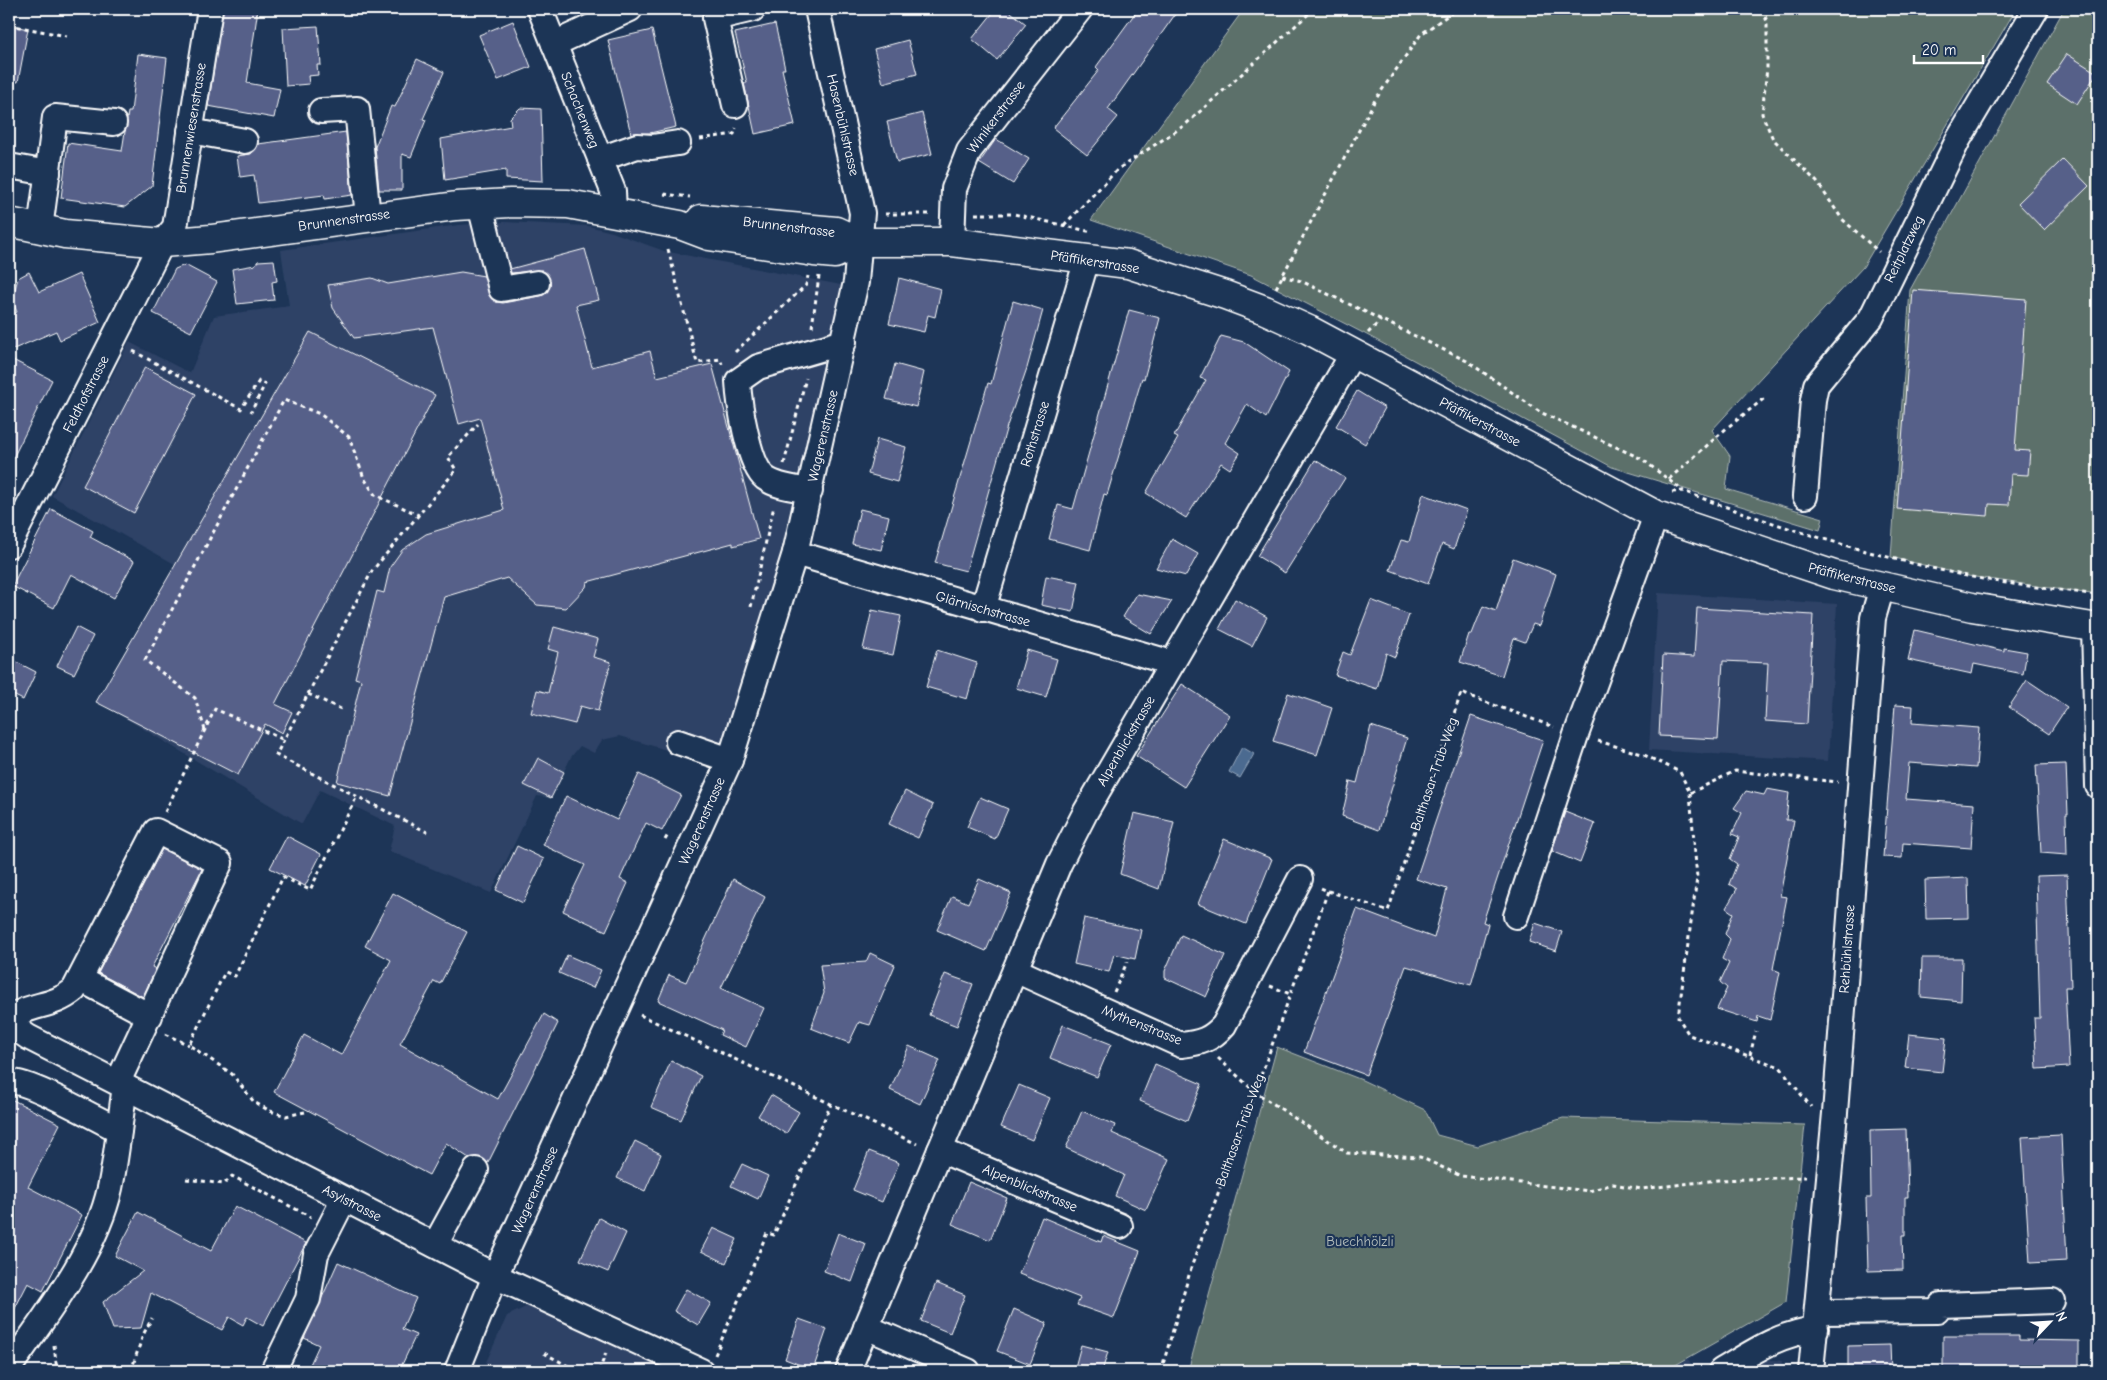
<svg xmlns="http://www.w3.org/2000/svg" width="2107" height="1380" font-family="'Comic Neue',sans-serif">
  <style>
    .built { fill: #2e4266 }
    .green { fill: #5c706b; stroke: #aeb8b5 }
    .water { fill: #4b6a90; stroke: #93a6bc }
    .building { fill: #576189; stroke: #fff }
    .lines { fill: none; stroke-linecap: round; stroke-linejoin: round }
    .minor-casing { stroke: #fff; stroke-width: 28 }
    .major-casing { stroke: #fff; stroke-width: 31 }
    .path { stroke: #fff; stroke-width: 3; stroke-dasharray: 4 4; stroke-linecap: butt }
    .minor { stroke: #1d3557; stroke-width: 24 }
    .major { stroke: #1d3557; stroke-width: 28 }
    .labels { text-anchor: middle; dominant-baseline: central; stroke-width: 4.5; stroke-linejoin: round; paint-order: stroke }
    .street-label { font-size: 14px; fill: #fff; stroke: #1d3557 }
    .park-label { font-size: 14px; fill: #b6bfbc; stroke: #1d3557 }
  </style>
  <rect width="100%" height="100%" fill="#1d3557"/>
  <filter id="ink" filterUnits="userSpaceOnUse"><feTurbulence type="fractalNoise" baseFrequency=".02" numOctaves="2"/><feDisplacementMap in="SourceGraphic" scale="10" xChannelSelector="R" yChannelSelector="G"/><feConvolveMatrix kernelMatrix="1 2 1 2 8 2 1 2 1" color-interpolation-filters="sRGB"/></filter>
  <g filter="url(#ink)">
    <!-- built -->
    <g class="built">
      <path d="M504,222l84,4 24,6 52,19 177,34 -19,92 -57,240 -49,148 -96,-29 -18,4 -8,13 -14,-7 -9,11 -20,41 -14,-2 -46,97 -102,-42 6,-25 -75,-36 -18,34 -192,-115 72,-141 -130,-72 77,-154 61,31 24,-57 75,-10 -8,-56 178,-25z"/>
      <path d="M1658,593l179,11 -9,157 -179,-11z"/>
      <path d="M530,1305l147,66h-195l25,-55z"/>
      <path d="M1754,1335l8,2 4,22 16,2 -2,10h-78z"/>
      <path d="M1688,1359l7,12h-28z"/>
    </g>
    <!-- green -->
    <g class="green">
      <path d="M1244,9h772l-153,258 -151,163 18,26 -4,33 97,29 -3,12 -208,-63 -247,-133 -114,-59 -160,-55z"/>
      <path d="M2064,9h34v586l-130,-19 -77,-19 19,-267z"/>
      <path d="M1277,1047l85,33 63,30 12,25 41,11 85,-28 242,7 -19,177 -121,69h-477z"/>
    </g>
    <!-- water -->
    <path class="water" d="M1242,747l12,7 -14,24 -11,-6z"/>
    <!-- building -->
    <g class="building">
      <path d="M223,9h35l-11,74 33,6 -6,29 -66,-12z"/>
      <path d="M996,9h11l19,15 -29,36 -25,-21z"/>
      <path d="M1138,9h41l-71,100 10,8 -31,38 -34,-27 46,-58 -3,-3z"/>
      <path d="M513,21l18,46 -33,13 -19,-45z"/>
      <path d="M775,24l10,45h-3l13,56 -40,9 -11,-51h3l-12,-50z"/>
      <path d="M9,25l19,4 -10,53 -9,-1z"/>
      <path d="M318,26l3,39h-4l1,10 -10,1 1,8 -23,2 -3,-58z"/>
      <path d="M652,30l24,97 -26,6 -19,1 -23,-94z"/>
      <path d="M908,40l9,34 -34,9 -9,-34z"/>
      <path d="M138,54l29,4 -15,128 -27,21 -64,-9 7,-55 54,8 6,-39h3z"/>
      <path d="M2067,54l30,19 -20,31 -30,-20z"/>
      <path d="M417,59l27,13 -21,47 3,1 -15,37 -9,-3v36h-23l-4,-43 16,-41 4,1z"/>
      <path d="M520,108l21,1 2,72 -37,-2v-9l-61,10 -4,-41 70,-13 -1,-8z"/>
      <path d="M922,113l10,41 -35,8 -10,-40z"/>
      <path d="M346,132l6,63 -27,4 -1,-4 -66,8 -4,-28 -14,2 -3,-21 14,-2 7,-10z"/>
      <path d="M996,139l33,20 -16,25 -34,-21z"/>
      <path d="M2063,159l26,27 -45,44 -26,-27z"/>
      <path d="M585,249l14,51 -23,5 16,62 58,-16 7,26 55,-13 47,175 -26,7v-3l-146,39 -1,5 -20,21 -29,-3 -30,-27 -63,19 -54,199 -53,-14 24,-102 -6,-2 22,-87 7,2 6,-26 12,-17 24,-16 78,-24 -24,-92 -21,6 -26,-97 -79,11 -21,-30 -5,-23 44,-7 16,6 73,-12 23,4 7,22 5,4 7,1 37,-7 6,-3 4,-6v-7l-8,-10 -31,3 -1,-4z"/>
      <path d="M274,260l3,21 -5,1 2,18 -37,4 -5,-35 23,-4 3,-4z"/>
      <path d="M185,265l32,17 -26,50 -38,-19 22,-44z"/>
      <path d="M29,272l10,20 40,-18 21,48 -40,18 -4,-9 -47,20v-35l8,-4 -5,-12 6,-22z"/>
      <path d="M899,278l42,11 -6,28 -7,-2 -4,17 -35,-8z"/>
      <path d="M1913,290l113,9 -11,151 15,1 -2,24 -17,-1 -2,31 -20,-1 -1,12 -91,-7z"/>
      <path d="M1013,301l30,9 -16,58 -20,58 -41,145 -31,-8 53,-180 3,1z"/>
      <path d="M1129,310l31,8 -16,61 -2,-1 -35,117 -3,-1 -14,56 -41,-11 9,-34 15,4z"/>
      <path d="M310,332l125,63 -160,309 17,8 -10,21 -17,-9 -27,51 -142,-73z"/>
      <path d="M1221,336l23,6 45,30 -23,46 -19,-14 -22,39 15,10 -10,16 -9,-6 -35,55 -40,-25 32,-55 -4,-2 32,-56 -6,-2z"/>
      <path d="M9,358l43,22 -43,86z"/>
      <path d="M895,364l29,8 -8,35 -30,-8z"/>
      <path d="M145,367l51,27 -62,119 -51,-27z"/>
      <path d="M1357,391l28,17 -20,36 -29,-18z"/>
      <path d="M877,439l29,8 -9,35 -29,-8z"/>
      <path d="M1315,460l30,18 -60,95 -28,-17z"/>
      <path d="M1423,494l44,16 -13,39 -12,-5 -14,40 -38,-14 11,-30 8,2z"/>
      <path d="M51,509l42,22 -3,6 44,24 -20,37 -43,-24 -17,34 -42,-22z"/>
      <path d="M860,509l29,7 -8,34 -29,-6z"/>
      <path d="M1172,539l26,15 -12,22 -30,-8z"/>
      <path d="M1513,558l43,16 -17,52 -6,-2 -8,18 -11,-4 -12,38 -42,-14 9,-28h3l11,-28 13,5z"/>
      <path d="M1046,576l33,6 -6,30 -32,-7z"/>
      <path d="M1137,594l35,7 -21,33 -28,-17z"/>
      <path d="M1235,599l32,18 -15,29 -33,-17z"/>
      <path d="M1371,600l38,15 -14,42 -9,-4 -9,36 -42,-14 8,-23 7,3z"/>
      <path d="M1697,608l116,7 -6,109 -42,-3 3,-58 -45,-2 -5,78 -59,-3 4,-81 31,2z"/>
      <path d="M872,610l29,6 -8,39 -30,-6z"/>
      <path d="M76,627l17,9 -19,38 -17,-8z"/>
      <path d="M554,627l44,12 -5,18 18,5 -13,49 -18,-5 -5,18 -44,-11 6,-23 11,3 10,-41 -10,-3z"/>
      <path d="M1915,630l89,21v-3l23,4 -4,22 -49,-10 -2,10 -64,-14z"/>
      <path d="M937,650l40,13 -10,36 -41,-12z"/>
      <path d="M1027,650l30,9 -11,38 -30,-9z"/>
      <path d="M9,658l27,14 -13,28 -14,-7z"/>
      <path d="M2027,680l40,27 -18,27 -40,-27z"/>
      <path d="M1182,684l48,31 -46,72 -48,-31z"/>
      <path d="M1288,693l44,15 -15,47 -44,-14z"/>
      <path d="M1895,705l18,1 -1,17 67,5 -3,40 -67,-5 -3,36 68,5 -3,44 -68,-5 -1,15 -19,-1z"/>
      <path d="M1471,716l72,24 -60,182 5,2 -17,61 -65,-19 -40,109 -62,-23 53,-143 77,29 13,-49 -31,-10z"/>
      <path d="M1371,726l36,12 -28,92 -37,-14 8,-35 7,2z"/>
      <path d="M538,758l26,14 -13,26 -27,-13z"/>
      <path d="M2066,764l2,50h-2l1,41 -26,-2 -5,-88z"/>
      <path d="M639,774l42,21 -19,36 -16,-8 -26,56 8,4 -22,48 -43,-20 22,-46 -42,-20 23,-49 51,24z"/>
      <path d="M1767,789l22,4 -3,27h8l-14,76 7,1 -14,72 7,3 -10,48 -12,-4 -1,6 -40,-13 10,-21 -7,-6 9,-19 -7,-4 8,-20 -5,-5 8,-21 -7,-5 11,-19 -8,-5 8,-20 -7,-5 9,-22 -7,-3 10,-21 -8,-5 12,-17 18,4z"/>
      <path d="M905,791l28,14 -15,33 -29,-14z"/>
      <path d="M980,797l28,12 -13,30 -28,-12z"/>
      <path d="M1565,812l30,12 -15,39 -28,-12z"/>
      <path d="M1134,813l40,9 -15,67 -39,-15z"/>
      <path d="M287,836l34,18 -16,32 -35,-18z"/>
      <path d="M1224,839l48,20 -26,65 -48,-20z"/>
      <path d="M517,846l27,13 -21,44 -27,-13z"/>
      <path d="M162,849l40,20 -50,98 4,2 -13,28 -45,-24z"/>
      <path d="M2067,875l4,112h-6l4,80 -32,2 -3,-51h6l-4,-142z"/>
      <path d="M1968,878l1,40 -43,1 -1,-39z"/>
      <path d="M733,879l32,18 -44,91 43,20 -18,39 -26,-12 2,-5 -64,-29 11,-26 17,7z"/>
      <path d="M979,879l32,14 -25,58 -49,-21 15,-34 16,7z"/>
      <path d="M393,893l74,39 -27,52 -6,-3 -34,63 98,55 46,-85 14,9 -70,140 -6,-5h-13l-23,-15 -17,32 -155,-83 30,-57 37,20 50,-95 -26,-14z"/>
      <path d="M1084,918l57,12 -6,29 -21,-5 -5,18 -35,-8z"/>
      <path d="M1535,923l27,9 -6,19 -27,-9z"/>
      <path d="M1181,935l44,20 -19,42 -41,-19v-7z"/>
      <path d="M870,953l25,12 -25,60 -11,-3 -10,21 -38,-15 13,-35 -4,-28 46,-3z"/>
      <path d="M567,955l34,15 -8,18 -34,-15z"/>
      <path d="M1922,958h40l-1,43 -40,-4z"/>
      <path d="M945,974l28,10 -16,42 -28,-11z"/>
      <path d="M1063,1025l48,19 -14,33 -47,-19z"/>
      <path d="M1909,1034l37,4 -4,34 -37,-4z"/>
      <path d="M909,1046l31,14 -20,44 -30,-14z"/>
      <path d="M671,1061l30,15 -20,44 -30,-13z"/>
      <path d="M1155,1064l47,20 -15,37 -47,-20z"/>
      <path d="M1019,1085l31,13 -18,42 -31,-13z"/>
      <path d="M771,1095l28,17 -13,22 -28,-18z"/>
      <path d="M9,1098l51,26 -32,63 54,28 -39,76 -15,-8 -19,37z"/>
      <path d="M1082,1111l33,14 -3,8 57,26 -23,51 -31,-14 9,-21 -58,-27z"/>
      <path d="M1906,1129l2,68h-3v38h-3l1,35 -35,1 -2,-73h5l-1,-68z"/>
      <path d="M2061,1135l6,126 -37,2 -8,-126z"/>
      <path d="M635,1141l26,13 -16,37 -28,-13z"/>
      <path d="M869,1151l30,12 -17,39 -29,-12z"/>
      <path d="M742,1164l26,12 -10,23 -27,-13z"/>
      <path d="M969,1182l38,16 -17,42 -38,-16z"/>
      <path d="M235,1206l71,37 -43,83 -16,-9 -4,8 -14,-8 -7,13 -71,-37 -10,35 -28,1 -10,-27 40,-31 -28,-15 23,-44 73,39z"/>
      <path d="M1042,1217l59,25 2,-6 37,15 -26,67 -37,-13 3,-7 -61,-24z"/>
      <path d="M599,1218l27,15 -18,39 -28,-12z"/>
      <path d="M713,1228l24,11 -11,24 -25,-12z"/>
      <path d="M838,1233l28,11 -14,38 -28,-11z"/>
      <path d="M338,1262l78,36 -14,31 14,6 -17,36h-92l12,-26 -15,-7z"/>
      <path d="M936,1283l29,12 -15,38 -29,-12z"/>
      <path d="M686,1289l25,14 -13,22 -24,-14z"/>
      <path d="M1014,1309l33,14 -17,41 -33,-13z"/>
      <path d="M799,1319l28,10 -14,41 -28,-11z"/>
      <path d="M1943,1336h76v4l60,1v30h-136z"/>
      <path d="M1081,1345l27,7 -6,19h-28z"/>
      <path d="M1890,1345l1,26h-43v-25z"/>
    </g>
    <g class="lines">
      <defs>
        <g id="minor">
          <path d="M540,9l73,182 1,21"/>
          <path d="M554,44l76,-35"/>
          <path d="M735,105l-20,-87 38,-9"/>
          <path d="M321,111l36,-2 11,108"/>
          <path d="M190,131l55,10"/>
          <path d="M600,159l37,-13 15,1 26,-4"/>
          <path d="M9,166l39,7"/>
          <path d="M480,205l21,84 36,-6"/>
          <path d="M40,229l15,-112 59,6"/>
          <path d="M952,242l2,-53 15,-38 111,-142"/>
          <path d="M810,491c-15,-3 -33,-4 -45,-13 -17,-14 -26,-76 -27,-97l20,-14 86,-25"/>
          <path d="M1805,496l8,-96 3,-15 55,-67 87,-178 78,-131"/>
          <path d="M9,545l153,-302 13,-16 35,-218"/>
          <path d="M795,553l377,110"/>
          <path d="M983,609l104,-350"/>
          <path d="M2094,627l4,159"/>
          <path d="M678,742l52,18"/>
          <path d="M1516,916l60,-181 80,-220"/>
          <path d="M1015,970l166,75c19,-2 30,-5 43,-20l76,-146"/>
          <path d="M80,979l70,37"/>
          <path d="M9,1020c21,-18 42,-11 65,-30l82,-159 64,32 -102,219"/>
          <path d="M9,1024l19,13 467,239 206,95"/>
          <path d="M9,1082c19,-3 89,38 110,48"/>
          <path d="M940,1150l180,76"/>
          <path d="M435,1245l41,-75"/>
          <path d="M1818,1312l119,-1 4,-6 111,-4"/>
          <path d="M866,1327l102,44"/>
          <path d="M9,1368c37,-53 87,-116 101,-180 7,-33 10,-68 15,-102"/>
          <path d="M273,1371l35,-72 8,-45 28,-55"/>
          <path d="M457,1371l38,-95 235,-516 65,-207 61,-271 6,-69 -45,-204"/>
          <path d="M848,1371l211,-507 27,-53 267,-458"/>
          <path d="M1721,1371c32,-19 57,-37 95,-42"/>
          <path d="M1811,1371l24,-258 38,-495 9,-31"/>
        </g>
        <g id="major">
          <path d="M701,219l135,12 24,11"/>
          <path d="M9,222l56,12 97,9 49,-4 245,-33 54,-3 58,1 112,21 29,11 105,16 21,2 25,-12h92l176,22 97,31 40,15 44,20 347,185 178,60 138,32 126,21"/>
        </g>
      </defs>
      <!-- minor casing -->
      <use href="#minor" class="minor-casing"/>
      <!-- major casing -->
      <use href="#major" class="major-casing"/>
      <!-- path -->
      <g class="path">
        <path d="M1763,9l4,13v46l-5,46 11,25 44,43 25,37 37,33"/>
        <path d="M9,25l58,11"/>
        <path d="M700,139l34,-5 2,-6"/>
        <path d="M664,194l26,3"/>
        <path d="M885,214h46"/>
        <path d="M975,214h39l78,18"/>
        <path d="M1064,225l54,-56 67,-44 129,-116"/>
        <path d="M668,249l29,114 23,-4 2,5"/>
        <path d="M1282,276l19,5 166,80 73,51 102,47 41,32"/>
        <path d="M1276,288l99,-188 46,-66 36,-25"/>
        <path d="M812,327l7,-51"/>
        <path d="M1368,333l13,-13"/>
        <path d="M133,351l108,58 18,-28 6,3 -14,28"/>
        <path d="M735,352l71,-67 2,-9"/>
        <path d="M784,464l22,-86"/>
        <path d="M1669,479l59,-52 38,-30"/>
        <path d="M1672,492l11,-1c92,35 187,64 284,85 43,9 88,13 131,19"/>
        <path d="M751,607l23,-101"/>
        <path d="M308,694l64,-123 84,-101 -8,-13 30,-33"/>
        <path d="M341,709l-33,-15 -32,61 151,77"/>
        <path d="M205,730l-10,-32 -50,-38 139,-260 36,14 29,23 15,41 11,17 44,20"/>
        <path d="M1598,741l44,13 38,18 10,21 45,-22 103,11"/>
        <path d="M1690,793l7,85 -19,139 11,18 91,32 31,40"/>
        <path d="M165,812l50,-103 69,31"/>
        <path d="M665,840l4,-7"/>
        <path d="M1328,891l60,20 73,-218 93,34"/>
        <path d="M1270,986l20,8"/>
        <path d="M1114,992l13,-30"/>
        <path d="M640,1015l277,129"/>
        <path d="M165,1034l24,11"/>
        <path d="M1750,1055l6,-24"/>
        <path d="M1218,1058l36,33 93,62 73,4 41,19 128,15 24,-7 28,5 77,-9 88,-3"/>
        <path d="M305,1112l-19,4 -16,-5 -16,-9 -22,-28 -43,-29 36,-73 10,4 48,-99 27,13 47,-94"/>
        <path d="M186,1179l38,5 8,-8 79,41"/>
        <path d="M54,1345l3,26"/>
        <path d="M544,1353l24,13 5,5"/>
        <path d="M715,1355l52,-122 7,2 57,-131"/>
        <path d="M131,1371l12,-36 9,-17"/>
        <path d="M599,1371l7,-18"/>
        <path d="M1161,1371l31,-106 136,-374 -7,-3"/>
      </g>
      <!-- minor -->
      <use href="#minor" class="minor"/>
      <!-- major -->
      <use href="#major" class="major"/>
    </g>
  </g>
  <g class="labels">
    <!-- street labels -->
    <g class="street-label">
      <text transform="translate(580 110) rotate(68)">Schachenweg</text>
      <text transform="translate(996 117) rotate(-53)">Winikerstrasse</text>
      <text transform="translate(843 125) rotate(77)">Hasenbühlstrasse</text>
      <text transform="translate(191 128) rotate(-81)">Brunnenwiesenstrasse</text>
      <text transform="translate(344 220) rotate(-8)">Brunnenstrasse</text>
      <text transform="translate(789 227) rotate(7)">Brunnenstrasse</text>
      <text transform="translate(1904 249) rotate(-64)">Reitplatzweg</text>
      <text transform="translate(1095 262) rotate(9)">Pfäffikerstrasse</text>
      <text transform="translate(86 394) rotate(-63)">Feldhofstrasse</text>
      <text transform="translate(1480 422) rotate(28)">Pfäffikerstrasse</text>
      <text transform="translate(1035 434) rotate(-73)">Rothstrasse</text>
      <text transform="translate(823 436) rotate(-77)">Wagerenstrasse</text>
      <text transform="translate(1852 578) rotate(14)">Pfäffikerstrasse</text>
      <text transform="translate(983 609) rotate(16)">Glärnischstrasse</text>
      <text transform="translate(1126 741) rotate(-60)">Alpenblickstrasse</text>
      <text transform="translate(1434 774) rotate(-71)">Balthasar-Trüb-Weg</text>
      <text transform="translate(702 821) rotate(-66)">Wagerenstrasse</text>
      <text transform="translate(1847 949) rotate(-86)">Rehbühlstrasse</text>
      <text transform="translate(1142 1025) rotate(22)">Mythenstrasse</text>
      <text transform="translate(1240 1130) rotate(-70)">Balthasar-Trüb-Weg</text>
      <text transform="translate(1030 1188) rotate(23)">Alpenblickstrasse</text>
      <text transform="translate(535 1190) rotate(-66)">Wagerenstrasse</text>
      <text transform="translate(352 1203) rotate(27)">Asylstrasse</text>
    </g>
    <!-- park labels -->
    <g class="park-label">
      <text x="1360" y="1241">Buechhölzli</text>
    </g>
  </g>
  <!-- margin -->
  <rect width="2107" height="1380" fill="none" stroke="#1d3557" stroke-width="30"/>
  <rect x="15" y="15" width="2077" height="1350" fill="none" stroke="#fff" stroke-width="2" filter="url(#ink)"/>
  <!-- north arrow -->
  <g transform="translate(2050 1322) rotate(65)" stroke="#1d3557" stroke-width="4" paint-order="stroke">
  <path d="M0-4L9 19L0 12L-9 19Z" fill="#ffffff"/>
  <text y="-8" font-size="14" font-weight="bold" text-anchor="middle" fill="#ffffff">N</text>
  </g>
  <!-- scale -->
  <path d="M1914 55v8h69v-8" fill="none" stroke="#ffffff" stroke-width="2.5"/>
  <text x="1922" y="55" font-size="15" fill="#ffffff" stroke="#1d3557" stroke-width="4" paint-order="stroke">20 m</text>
</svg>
